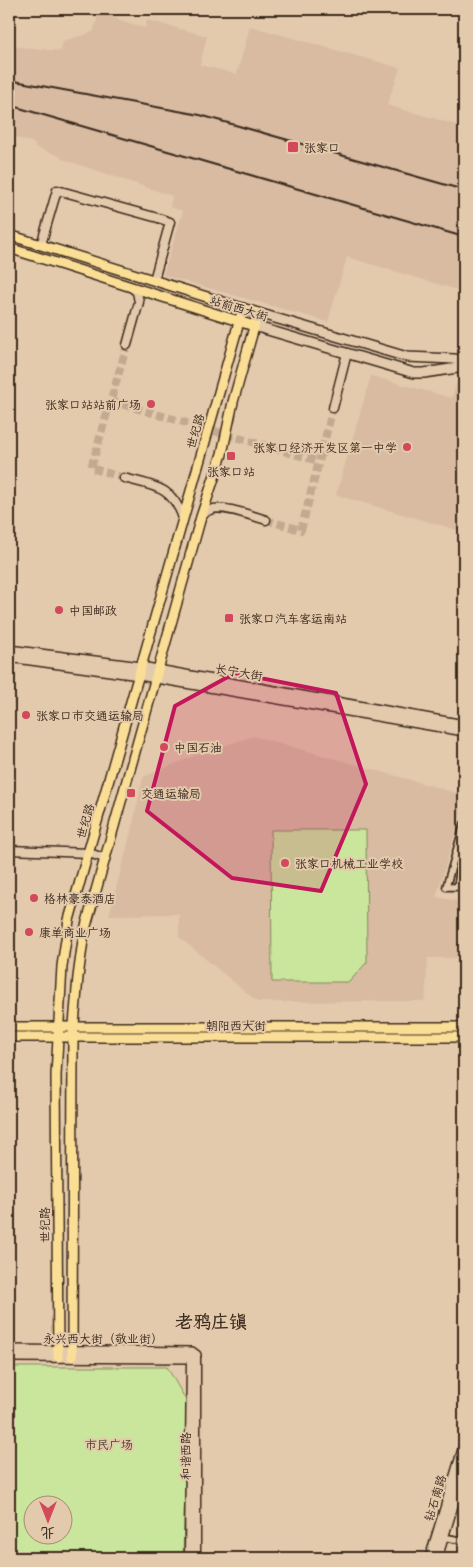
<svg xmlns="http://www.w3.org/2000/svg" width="473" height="1567" font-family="Delius,'LXGW WenKai TC',sans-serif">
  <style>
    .built { fill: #d8bba1 }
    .green { fill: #cae69c; stroke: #82885d; fill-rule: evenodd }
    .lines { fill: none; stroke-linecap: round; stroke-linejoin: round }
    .tertiary-tunnel { stroke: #c2aa90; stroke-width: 8; stroke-dasharray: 8 4; stroke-linecap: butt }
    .minor-casing { stroke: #3b2a1e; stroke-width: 9 }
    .tertiary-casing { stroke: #3b2a1e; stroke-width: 11 }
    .secondary-casing { stroke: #3b2a1e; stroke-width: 12 }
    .primary-casing { stroke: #3b2a1e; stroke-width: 12 }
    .minor { stroke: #e4caac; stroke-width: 5.5 }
    .tertiary { stroke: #e4caac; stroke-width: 8 }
    .secondary { stroke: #e4caac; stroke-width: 9 }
    .primary { stroke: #fbde96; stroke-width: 9 }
    .rail { stroke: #3b2a1e; stroke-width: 2 }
    .marked { fill: #c2185b; fill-opacity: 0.2; stroke: #c2185b; stroke-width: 4; stroke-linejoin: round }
    .poi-dot { fill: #d1495b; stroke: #e4caac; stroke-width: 2 }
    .labels { text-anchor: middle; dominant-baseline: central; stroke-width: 4; stroke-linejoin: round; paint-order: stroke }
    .poi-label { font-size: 12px; fill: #3b2a1e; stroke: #e4caac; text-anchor: start }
    .street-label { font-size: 12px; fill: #3b2a1e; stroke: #e4caac }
    .park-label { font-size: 12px; fill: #493d2b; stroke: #e4caac }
    .district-label { font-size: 18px; font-weight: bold; fill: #3b2a1e; stroke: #e4caac }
  </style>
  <rect width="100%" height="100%" fill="#e4caac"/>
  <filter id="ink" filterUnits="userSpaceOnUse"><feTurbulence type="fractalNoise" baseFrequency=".02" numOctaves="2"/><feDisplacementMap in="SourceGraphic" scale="10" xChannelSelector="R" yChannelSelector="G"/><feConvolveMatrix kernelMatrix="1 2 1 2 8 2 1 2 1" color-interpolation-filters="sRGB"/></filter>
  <g filter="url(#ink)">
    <!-- built -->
    <g class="built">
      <path d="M99,13l46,15 2,-8 60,16 -7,29 37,9 13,-48 150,42 -13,37 77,22v165l-117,-35 -19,65 -165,-47 20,-64 -13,-4 2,-11 -110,-37 -2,-3 -25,-9 -1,-4 -25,-8v-89l52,5 2,-10 30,-9z"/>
      <path d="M459,375l5,2v155l-128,-37 35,-119 81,22z"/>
      <path d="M9,695l8,2 -8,27z"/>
      <path d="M254,736l210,59v9l-28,93 28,5v56h-36l-3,43 -167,1 -79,-65v-23l-70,1 23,-87 11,-51 58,-24z"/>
    </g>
    <!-- green -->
    <g class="green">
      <path d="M271,830h95l1,132 -18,20h-77z"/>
      <path d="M9,1367h158l20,35 -4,156h-174zM32,1504h30v30h-30z"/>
    </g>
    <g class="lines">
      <!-- tertiary-tunnel -->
      <g class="tertiary-tunnel">
        <path d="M111,401l207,60"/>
        <path d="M124,478l-33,-10 36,-123"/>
        <path d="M266,520l35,10 32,-122"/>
      </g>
      <defs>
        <g id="minor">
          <path d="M464,824l-18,63h11l7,-40"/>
          <path d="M443,1537l21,4"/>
        </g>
        <g id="tertiary">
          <path d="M41,245l16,-55 101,28 12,4 -16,58"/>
          <path d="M127,345l12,-43 -2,-10 -6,-5"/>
          <path d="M333,408l14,-55"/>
          <path d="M124,478c30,8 48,8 59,40"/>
          <path d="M201,518c2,-3 5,-7 9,-8 12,-6 42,6 56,10"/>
          <path d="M9,850l80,3 15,5"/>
          <path d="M196,1355v203"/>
          <path d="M189,1558l2,-200"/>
        </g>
        <g id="secondary">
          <path d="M258,313l149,44 47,2 10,2"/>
          <path d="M254,326l160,47h10l40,-6"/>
          <path d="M9,650l132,17 323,58"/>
          <path d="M9,657l130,18 325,56"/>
          <path d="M9,1350l183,2 4,3 -5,3 -182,-1"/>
          <path d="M430,1558l34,-112"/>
          <path d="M437,1558l27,-89"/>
        </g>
        <g id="primary">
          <path d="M9,235l249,78 -25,89 -11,52 -21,63 -117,416 -6,44 -5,60 -1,320"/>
          <path d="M9,248l245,78"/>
          <path d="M9,1027h455"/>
          <path d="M9,1037h455"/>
          <path d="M58,1357l-2,-282 6,-109 7,-46 174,-612"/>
        </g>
      </defs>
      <!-- minor casing -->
      <use href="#minor" class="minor-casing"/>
      <!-- tertiary casing -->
      <use href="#tertiary" class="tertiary-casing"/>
      <!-- secondary casing -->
      <use href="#secondary" class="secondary-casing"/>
      <!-- primary casing -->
      <use href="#primary" class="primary-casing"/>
      <!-- minor -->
      <use href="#minor" class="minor"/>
      <!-- tertiary -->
      <use href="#tertiary" class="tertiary"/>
      <!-- secondary -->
      <use href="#secondary" class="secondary"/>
      <!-- primary -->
      <use href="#primary" class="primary"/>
      <!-- rail -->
      <g class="rail">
        <path d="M9,80l191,35 264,75"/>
        <path d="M9,105l455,132"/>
      </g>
    </g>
  </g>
  <!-- marked area -->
  <path class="marked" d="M235,673l101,20 30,91 -45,107 -89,-13 -85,-67 28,-105z"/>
  <!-- markers -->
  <g class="poi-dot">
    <rect x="287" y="141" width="12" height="12" rx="2.5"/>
    <circle cx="151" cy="404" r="5"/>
    <circle cx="407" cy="447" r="5"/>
    <rect x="226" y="451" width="10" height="10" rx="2.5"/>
    <circle cx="59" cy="610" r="5"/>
    <rect x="224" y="613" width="10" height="10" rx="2.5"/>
    <circle cx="26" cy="715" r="5"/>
    <circle cx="164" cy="747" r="5"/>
    <rect x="126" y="788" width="10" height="10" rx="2.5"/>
    <circle cx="285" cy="863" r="5"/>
    <circle cx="34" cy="898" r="5"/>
    <circle cx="29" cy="932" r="5"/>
  </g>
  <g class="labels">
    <!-- poi labels -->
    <g class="poi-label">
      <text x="304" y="147">张家口</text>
      <text x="141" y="404" text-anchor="end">张家口站站前广场</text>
      <text x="397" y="447" text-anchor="end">张家口经济开发区第一中学</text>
      <text x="231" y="471" text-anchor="middle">张家口站</text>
      <text x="69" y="610">中国邮政</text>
      <text x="239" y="618">张家口汽车客运南站</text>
      <text x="36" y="715">张家口市交通运输局</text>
      <text x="174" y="747">中国石油</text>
      <text x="141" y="793">交通运输局</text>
      <text x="295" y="863">张家口机械工业学校</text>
      <text x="44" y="898">格林豪泰酒店</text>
      <text x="39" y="932">康单商业广场</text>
    </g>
    <!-- street labels -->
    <g class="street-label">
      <text transform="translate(239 308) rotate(17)">站前西大街</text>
      <text transform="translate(195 431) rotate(-74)">世纪路</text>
      <text transform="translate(239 672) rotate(10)">长宁大街</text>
      <text transform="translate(85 821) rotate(-74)">世纪路</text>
      <text x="236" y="1025">朝阳西大街</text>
      <text transform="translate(44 1225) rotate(-90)">世纪路</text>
      <text x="103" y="1338">永兴西大街（敬业街）</text>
      <text transform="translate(185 1456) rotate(-90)">和谐西路</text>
      <text transform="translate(435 1498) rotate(-73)">钻石南路</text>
    </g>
    <!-- park labels -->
    <g class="park-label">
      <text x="109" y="1444">市民广场</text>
    </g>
    <!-- district labels -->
    <g class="district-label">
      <text x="211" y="1321">老鸦庄镇</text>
    </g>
  </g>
  <!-- margin -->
  <rect width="473" height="1567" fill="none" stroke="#e4caac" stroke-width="30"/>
  <rect x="15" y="15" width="443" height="1537" fill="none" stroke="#3b2a1e" stroke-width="2" filter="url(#ink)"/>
  <!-- north arrow -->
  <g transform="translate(48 1520) rotate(180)"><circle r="24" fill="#e4caac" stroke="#a08a73"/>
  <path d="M0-4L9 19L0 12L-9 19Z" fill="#d1495b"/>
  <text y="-8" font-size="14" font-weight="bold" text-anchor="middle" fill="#3b2a1e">北</text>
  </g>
</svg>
